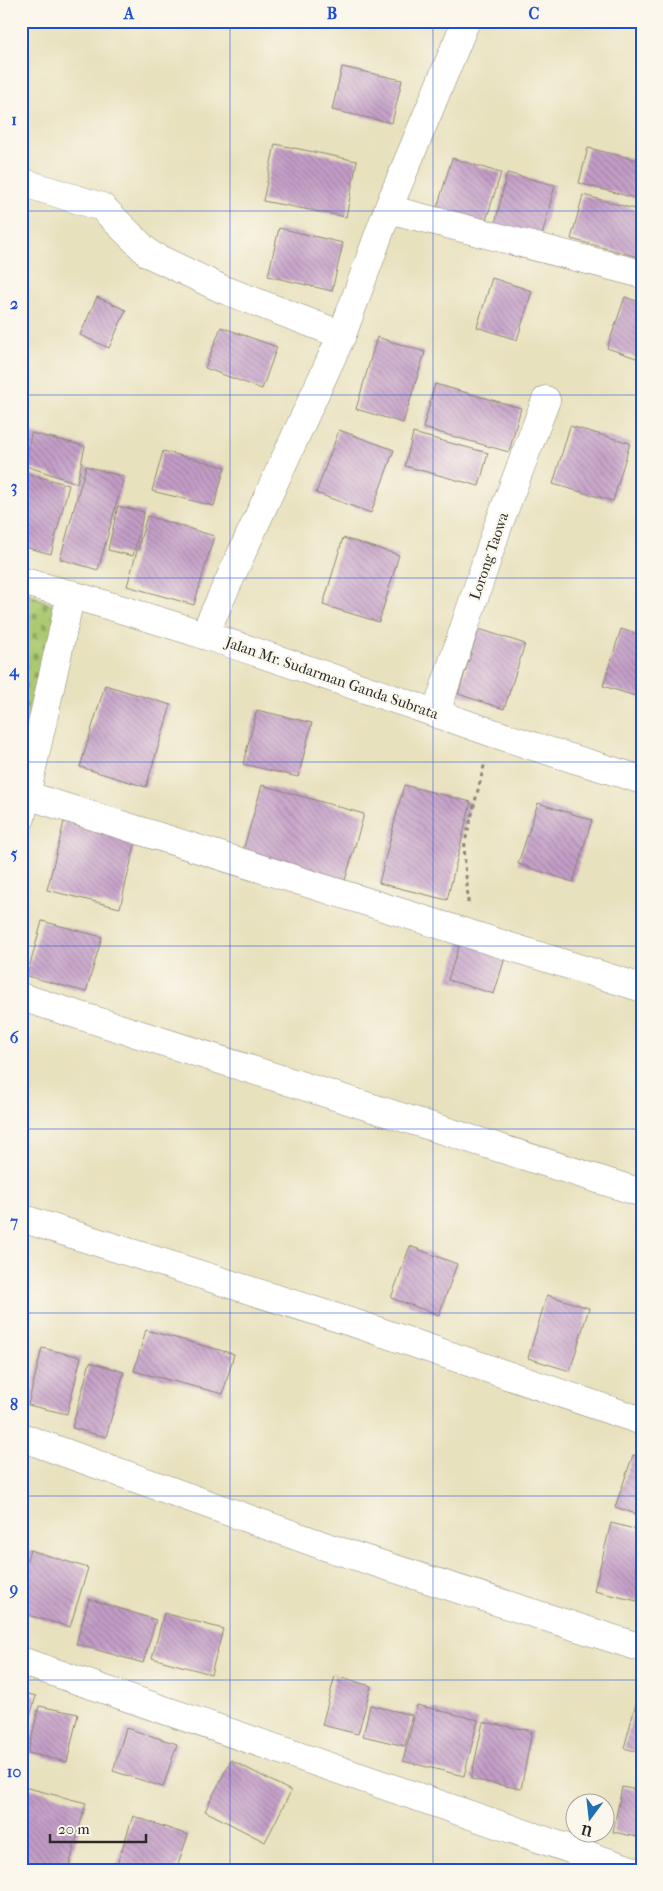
<svg xmlns="http://www.w3.org/2000/svg" width="663" height="1891" font-family="'IM FELL French Canon',serif">
  <style>
    .cemetery { fill: url(#cemetery-stones); stroke: #6b7a4e }
    .building { fill: url(#building-back-hatch) }
    .lines { fill: none; stroke-linecap: round; stroke-linejoin: round }
    .minor-casing { stroke: #8a8674; stroke-width: 29 }
    .path { stroke: #8a8674; stroke-width: 3; stroke-dasharray: 4 4; stroke-linecap: butt }
    .minor { stroke: #fff; stroke-width: 28 }
    .grid { fill: none; stroke: #1d4ed8; stroke-width: 1; stroke-opacity: 0.55 }
    .labels { text-anchor: middle; dominant-baseline: central; stroke-width: 4.5; stroke-linejoin: round; paint-order: stroke }
    .street-label { font-size: 15px; fill: #2b2b2b; stroke: #fbf7ec }
    .neatline { fill: none; stroke: #1d4ed8; stroke-width: 2 }
    .grid-label { font-size: 16px; text-anchor: middle; font-weight: bold; fill: #1d4ed8 }
  </style>
  <defs>
    <pattern id="cemetery-stones" width="16" height="16" patternUnits="userSpaceOnUse" patternTransform="scale(1.25)"><rect width="16" height="16" fill="#abc970"/><path d="M2 7V4a2 2 0 0 1 4 0v3zM10 15v-3a2 2 0 0 1 4 0v3z" fill="#8ba35c"/></pattern>
    <pattern id="building-back-hatch" width="6" height="6" patternUnits="userSpaceOnUse" patternTransform="scale(1.25)"><rect width="6" height="6" fill="#c39dc7"/><path d="M-1 5l2 2M0 0l6 6M5-1l2 2" fill="none" stroke="#9f80a2"/></pattern>
  </defs>
  <rect width="100%" height="100%" fill="#fbf7ec"/>
  <filter id="ink" filterUnits="userSpaceOnUse"><feTurbulence type="fractalNoise" baseFrequency=".02" numOctaves="2"/><feDisplacementMap in="SourceGraphic" scale="10" xChannelSelector="R" yChannelSelector="G"/><feConvolveMatrix kernelMatrix="1 2 1 2 8 2 1 2 1" color-interpolation-filters="sRGB"/></filter>
  <filter id="wash" filterUnits="userSpaceOnUse"><feTurbulence type="fractalNoise" baseFrequency=".0096" numOctaves="4" result="noise"/><feDisplacementMap in="SourceGraphic" scale="20" xChannelSelector="R" yChannelSelector="G"/><feGaussianBlur stdDeviation="1.12" result="paint"/><feColorMatrix in="noise" values="0 0 0 0 0 0 0 0 0 0 0 0 0 0 0 0 0 1.4 0 .05"/><feComposite in="paint" operator="in"/></filter>
  <g filter="url(#wash)">
    <rect width="100%" height="100%" fill="#e8e1be"/>
    <!-- cemetery -->
    <path class="cemetery" d="M21,589l47,25 -47,150z"/>
    <g id="blocks">
      <!-- building -->
      <g class="building">
        <path d="M342,67l60,13 -10,43 -60,-13z"/>
        <path d="M275,144l82,17 -11,56 -83,-16z"/>
        <path d="M588,148l54,13v39l-63,-17z"/>
        <path d="M452,158l49,15 -18,57 -48,-15z"/>
        <path d="M507,173l48,12 -14,55 -47,-12z"/>
        <path d="M583,195l59,16v47l-71,-19z"/>
        <path d="M279,228l64,15 -11,48 -64,-15z"/>
        <path d="M492,278l40,13 -15,49 -40,-13z"/>
        <path d="M97,297l29,13 -17,38 -29,-13z"/>
        <path d="M625,297l17,6v57l-35,-12z"/>
        <path d="M221,327l56,20 -15,42 -57,-21z"/>
        <path d="M377,337l48,15 -22,71 -47,-14z"/>
        <path d="M435,384l86,24 -12,44 -86,-24z"/>
        <path d="M570,426l60,17 -17,58 -60,-17z"/>
        <path d="M339,430l55,20 -23,63 -55,-20z"/>
        <path d="M31,433l54,13 -8,37 -51,-17z"/>
        <path d="M413,433l75,20 -9,33 -74,-20z"/>
        <path d="M163,451l62,16 -11,39 -62,-15z"/>
        <path d="M86,466l38,11 -26,93 -38,-11z"/>
        <path d="M25,473l44,12 -18,69 -30,-8v-58z"/>
        <path d="M118,506l26,6 -11,44 -25,-6z"/>
        <path d="M147,516l67,20 -20,69 -67,-19z"/>
        <path d="M343,538l56,17 -20,67 -56,-17z"/>
        <path d="M479,629l46,15 -21,65 -46,-15z"/>
        <path d="M621,629l21,7v62l-39,-12z"/>
        <path d="M105,685l66,20 -25,82 -66,-20z"/>
        <path d="M257,710l55,13 -14,54 -55,-13z"/>
        <path d="M262,785l102,29 -22,77 -102,-30z"/>
        <path d="M404,785l67,17 -24,98 -68,-17z"/>
        <path d="M538,803l54,17 -19,62 -55,-18z"/>
        <path d="M64,822l72,18 -16,68 -73,-18z"/>
        <path d="M42,921l60,16 -16,55 -59,-16z"/>
        <path d="M462,937l45,14 -13,43 -46,-14z"/>
        <path d="M410,1246l47,18 -18,51 -48,-17z"/>
        <path d="M547,1295l42,13 -19,63 -42,-13z"/>
        <path d="M146,1330l88,24 -11,40 -89,-23z"/>
        <path d="M42,1348l39,9 -14,57 -39,-9z"/>
        <path d="M90,1362l34,10 -18,65 -34,-9z"/>
        <path d="M633,1455l9,3v58l-27,-9z"/>
        <path d="M611,1523l31,8v51l-5,19 -43,-10z"/>
        <path d="M30,1550l58,18 -18,59 -49,-14v-35z"/>
        <path d="M89,1599l67,21 -13,43 -67,-19z"/>
        <path d="M164,1613l59,16 -12,45 -59,-16z"/>
        <path d="M335,1676l36,10 -13,48 -36,-9z"/>
        <path d="M641,1685l1,1v67l-18,-5z"/>
        <path d="M21,1692l15,4 -14,49h-1z"/>
        <path d="M370,1705l42,10 -7,31 -42,-10z"/>
        <path d="M417,1705l61,15 -14,56 -61,-15z"/>
        <path d="M39,1706l39,8 -11,48 -39,-9z"/>
        <path d="M483,1722l49,9 -11,58 -50,-10z"/>
        <path d="M126,1728l51,16 -14,43 -50,-16z"/>
        <path d="M231,1760l60,31 -26,51 -60,-31z"/>
        <path d="M24,1787l62,16 -18,67h-27l-20,-5v-68z"/>
        <path d="M622,1787l20,4v47l-29,-6z"/>
        <path d="M133,1816l55,19 -12,35h-61z"/>
      </g>
    </g>
  </g>
  <g filter="url(#ink)">
    <use href="#blocks" fill-opacity="0" stroke="#8a8674" stroke-width="1"/>
    <g class="lines">
      <defs>
        <g id="minor">
          <path d="M21,182l81,25 47,47 73,35 120,46"/>
          <path d="M388,209l254,65"/>
          <path d="M21,581c159,42 314,98 469,151 50,17 101,32 152,48"/>
          <path d="M204,635l138,-300 46,-126 78,-188"/>
          <path d="M436,713l62,-187 48,-126"/>
          <path d="M26,795l616,193"/>
          <path d="M21,818l50,-224"/>
          <path d="M21,997l621,196"/>
          <path d="M21,1218l342,108 279,95"/>
          <path d="M21,1437l306,110 315,101"/>
          <path d="M21,1661l610,209"/>
        </g>
      </defs>
      <!-- minor casing -->
      <use href="#minor" class="minor-casing"/>
      <!-- path -->
      <path class="path" d="M468,903c0,-20 -5,-41 -3,-61l20,-80"/>
      <!-- minor -->
      <use href="#minor" class="minor"/>
    </g>
  </g>
  <!-- grid -->
  <path class="grid" d="M230,21v1849M433,21v1849M21,211h621M21,395h621M21,578h621M21,762h621M21,946h621M21,1129h621M21,1313h621M21,1496h621M21,1680h621"/>
  <g class="labels">
    <!-- street labels -->
    <g class="street-label">
      <text transform="translate(489 556) rotate(-71)">Lorong Taowa</text>
      <text transform="translate(332 678) rotate(19)">Jalan Mr. Sudarman Ganda Subrata</text>
    </g>
  </g>
  <!-- margin -->
  <rect width="663" height="1891" fill="none" stroke="#fbf7ec" stroke-width="55"/>
  <!-- north arrow -->
  <g transform="translate(590 1818) rotate(195)"><circle r="24" fill="#fbf7ec" stroke="#a8a59f"/>
  <path d="M0-4L9 19L0 12L-9 19Z" fill="#1f6fb2"/>
  <text y="-8" font-size="14" font-weight="bold" text-anchor="middle" fill="#2b2b2b">U</text>
  </g>
  <!-- scale -->
  <path d="M50 1834v8h96v-8" fill="none" stroke="#2b2b2b" stroke-width="2.5"/>
  <text x="58" y="1834" font-size="15" fill="#2b2b2b" stroke="#fbf7ec" stroke-width="4" paint-order="stroke">20 m</text>
  <rect x="28" y="28" width="608" height="1836" class="neatline"/>
  <g class="grid-label">
    <text x="129" y="19">A</text>
    <text x="332" y="19">B</text>
    <text x="534" y="19">C</text>
    <text x="14" y="125">1</text>
    <text x="14" y="309">2</text>
    <text x="14" y="492">3</text>
    <text x="14" y="676">4</text>
    <text x="14" y="859">5</text>
    <text x="14" y="1043">6</text>
    <text x="14" y="1227">7</text>
    <text x="14" y="1410">8</text>
    <text x="14" y="1594">9</text>
    <text x="14" y="1777">10</text>
  </g>
</svg>
